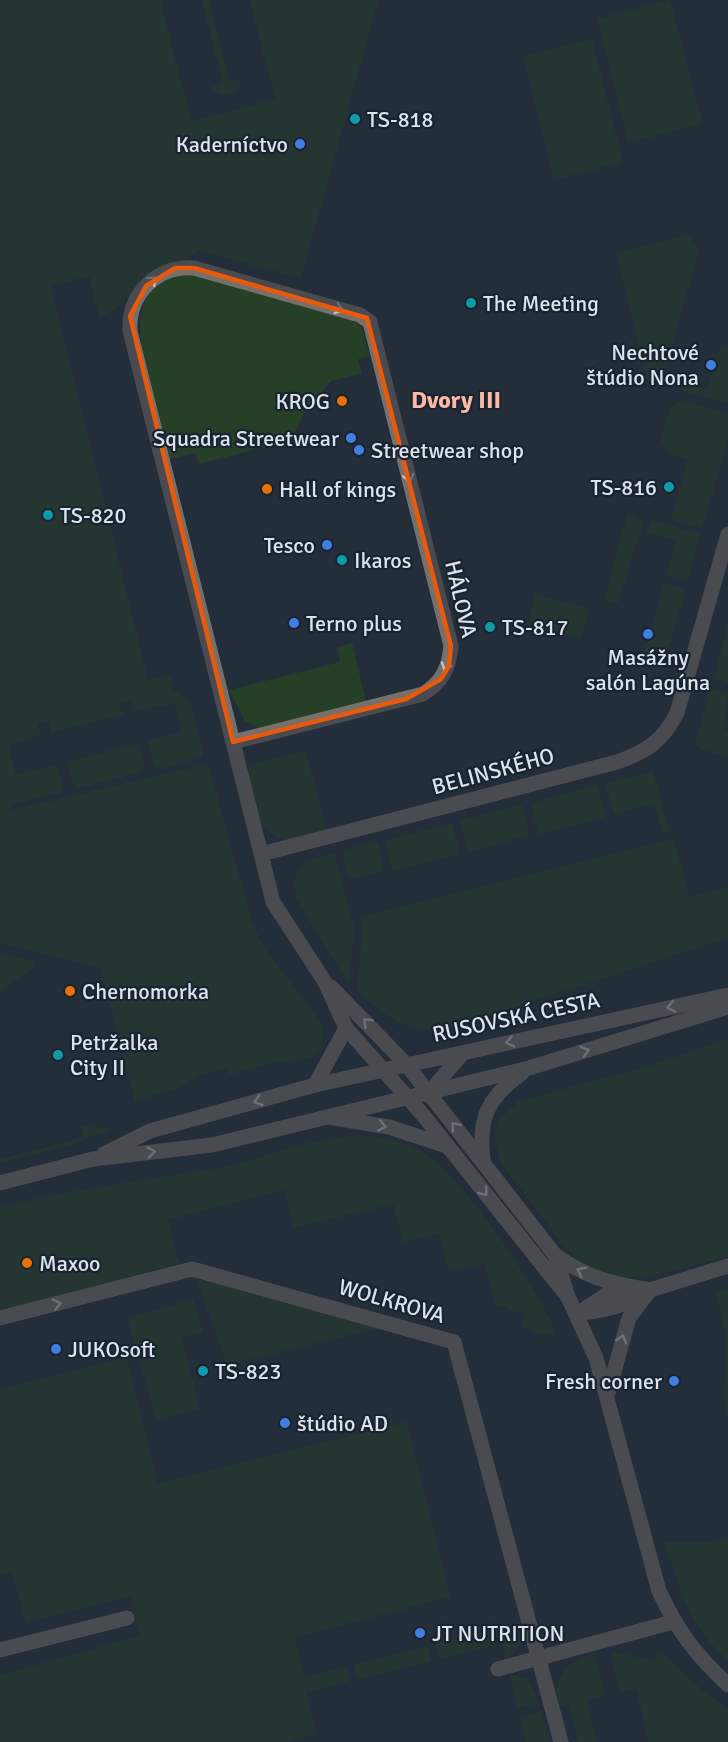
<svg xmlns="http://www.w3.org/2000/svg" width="728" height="1742" font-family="Signika,sans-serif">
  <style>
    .green { fill: #263f27 }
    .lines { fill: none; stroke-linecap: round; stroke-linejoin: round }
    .minor { stroke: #77706a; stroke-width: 15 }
    .oneway { stroke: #bec0c5 }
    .marked { fill: none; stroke: #e8590c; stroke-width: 4.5; stroke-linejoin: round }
    .culture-dot { fill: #0f9aa8; stroke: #1a2431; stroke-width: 2 }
    .shop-dot { fill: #3f7fe0; stroke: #1a2431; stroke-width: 2 }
    .food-dot { fill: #e8710a; stroke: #1a2431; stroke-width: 2 }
    .labels { text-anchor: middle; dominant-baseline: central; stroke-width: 4.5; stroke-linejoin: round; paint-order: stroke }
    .poi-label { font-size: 22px; fill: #dce3ec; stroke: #1a2431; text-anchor: start }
    .street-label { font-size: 22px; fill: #dce3ec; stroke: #1a2431 }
    .neighbourhood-label { font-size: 24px; font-weight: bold; fill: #fbbaa7; stroke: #1a2431 }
  </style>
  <rect width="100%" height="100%" fill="#242e3b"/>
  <!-- green -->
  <g class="green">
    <path d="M0,0h160l31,121 84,-22 -25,-99h128l-77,278 -102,-27c-15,11 -35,11 -51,23 -22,17 -19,34 -49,42l-10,-40 -38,10 97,394 23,-6 2,15 17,12 13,52 -3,5 -41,11 -5,-4 -7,-24 35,-9 -7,-29 -43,9v-12l-13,3 4,12 -72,18 -1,-12 -13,3 5,11 -34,10 8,29 41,-10 7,24 -3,4 -47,12 -4,-1 3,7 195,-46 44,158 11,24 60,79c4,43 -27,33 -54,39 -14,3 -27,8 -41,11l-2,-6 -27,6 -18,12 -46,14 -34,-133 -101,-25z"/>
    <path d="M202,0h7l20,81 12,-2 -3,11c-10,9 -19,6 -27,-3l12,-4z"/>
    <path d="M670,0l33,124 -75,19 -31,-124z"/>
    <path d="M592,39l31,123 -69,18 -31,-124z"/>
    <path d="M689,234l10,16 -38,133 -14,-4 -31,-126z"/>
    <path d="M189,274l163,46 10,7 8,29 -12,3 4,14 -31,8 -26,29 -13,30 -93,24 -3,-11 -27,6c-5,-22 -11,-45 -17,-67 -12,-45 -31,-110 37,-118z"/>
    <path d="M720,346l8,2v56l-52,-15 3,-8 29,8z"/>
    <path d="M681,400l47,14v26l-25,86 -3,2 -29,-9 17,-59 -20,-6 -7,-15 9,-31z"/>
    <path d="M628,513l16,7 -26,83 -14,-3z"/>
    <path d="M651,520l47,13 2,3 -12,41 -3,3 -19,-6 10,-33 -30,-8z"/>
    <path d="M664,583l19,5 2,4 -22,74 -4,3 -18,-4z"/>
    <path d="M535,594l54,14 -8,30 -53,-14z"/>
    <path d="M728,624v59l-14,-5z"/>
    <path d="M352,643l14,58 -108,27 -13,-7 -16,-31 111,-28 -3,-15z"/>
    <path d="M711,688l17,5 -4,36 4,1v27l-25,-7 -8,-6z"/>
    <path d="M138,743l7,25 -3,4 -64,16 -4,-3 -8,-23z"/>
    <path d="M306,751l20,78c-11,3 -24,9 -36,10 -34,4 -37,-51 -43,-74z"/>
    <path d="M653,772l17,60 -8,2 -7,-30 -41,10 -8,-28 3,-4z"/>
    <path d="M597,785l9,32 -67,17 -8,-29 4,-3z"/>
    <path d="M522,805l8,30 -62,17 -7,-29 2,-3z"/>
    <path d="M452,823l8,31 -67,17 -8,-31z"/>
    <path d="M674,839l15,58 39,-10v51l-275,89c-42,9 -67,-8 -95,-36l4,-63 -3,-11z"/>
    <path d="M375,842l3,2 6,27 -35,8 -6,-26 1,-3z"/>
    <path d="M332,853l3,2 19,73 -5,56 -53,-85 -2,-19 8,-17z"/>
    <path d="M3,954l30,7 1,7 -34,24v-35z"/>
    <path d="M728,1039v217l-73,20 -33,2 -31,-10 -25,-19 -52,-69 -14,-19 -5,-23 3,-17 21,-20 132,-36z"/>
    <path d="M81,1126l32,3 -43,16 -70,18v-4l84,-22z"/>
    <path d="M356,1135c28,2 51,6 74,22 32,21 116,141 126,178h-15l-20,-10 4,-12 -18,-3v-4h-11l-11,-43 -36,9 -10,-38 -36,9 -10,-39 -99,24 -10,-38 -116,30 11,44 -179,46v-102l56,-14 179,-29 67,-21z"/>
    <path d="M197,1280l22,2 159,46 -151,37z"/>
    <path d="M728,1289v127l-4,-15 2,-64 -11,-47z"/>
    <path d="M193,1299l10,33 -21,5 18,72 -43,12 -30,-103z"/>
    <path d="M127,1357l31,127 249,-62 44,175 -156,40 9,40 39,-10 4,1 3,13 -42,11 -4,-11 13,53 -29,8h-288v-67l140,-39 -10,-40 -104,26 -14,-49 -12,2v-186z"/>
    <path d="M728,1538v122c-37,-31 -49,-73 -64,-118l43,1z"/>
    <path d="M520,1622c5,16 2,28 -14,36l-7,-28z"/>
    <path d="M489,1630l3,1 3,14 -56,14 -4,-13 2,-3z"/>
    <path d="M424,1647l4,1 3,13 -74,18 -3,-12 2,-3z"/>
    <path d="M615,1652l40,9 2,-7 5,-2 44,42 22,14v34h-79l-13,-53 -17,3 -8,-35z"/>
    <path d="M594,1654l11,42 -18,5 10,41h-27l8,-2 -9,-36 -13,3c0,-31 7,-44 38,-53z"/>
    <path d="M509,1674l18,4 9,16 2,10 -21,3z"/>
    <path d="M541,1711l8,31h-23l-6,-24z"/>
  </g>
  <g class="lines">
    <!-- minor -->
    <g class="minor">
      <path d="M233,742l190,-48c19,-12 26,-25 28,-48l-81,-324 -10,-7 -166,-47c-36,-3 -66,25 -64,63l131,523 12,48 52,80 21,46 77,87 145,182"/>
      <path d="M261,854l356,-92c29,-10 46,-21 60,-49l51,-179"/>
      <path d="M331,987l75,77 149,191c34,24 55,28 95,35"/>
      <path d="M315,1085l31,-57"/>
      <path d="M427,1095l35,-41"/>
      <path d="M334,1118l55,9 58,19"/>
      <path d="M104,1154l46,-23 165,-46 413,-90"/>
      <path d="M483,1159c-5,-41 5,-62 39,-86"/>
      <path d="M0,1183l93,-24 119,-14 317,-77 199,-61"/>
      <path d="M555,1255l13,42 28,61 63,233c19,41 37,64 69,94"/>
      <path d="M583,1313c23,-3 42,-7 62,-20"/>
      <path d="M577,1314l32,-21 41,-3 78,-24"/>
      <path d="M0,1318l192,-49 262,73 107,400"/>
      <path d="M608,1393l21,-75 21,-28"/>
      <path d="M0,1650l127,-32"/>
      <path d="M498,1669l175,-47"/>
    </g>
  </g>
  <!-- one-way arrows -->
  <defs><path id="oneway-chevron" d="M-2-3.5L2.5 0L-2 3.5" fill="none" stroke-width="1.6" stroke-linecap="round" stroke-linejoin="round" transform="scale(1.5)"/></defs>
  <g class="oneway">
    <use href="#oneway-chevron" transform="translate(153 280) rotate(-40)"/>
    <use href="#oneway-chevron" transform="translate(339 309) rotate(16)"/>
    <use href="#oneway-chevron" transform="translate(409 478) rotate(76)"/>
    <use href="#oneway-chevron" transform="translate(446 667) rotate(109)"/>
    <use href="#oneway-chevron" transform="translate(671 1007) rotate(168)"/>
    <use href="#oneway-chevron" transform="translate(367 1022) rotate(-136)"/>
    <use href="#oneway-chevron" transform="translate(510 1042) rotate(167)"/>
    <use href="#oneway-chevron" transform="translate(585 1051) rotate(-17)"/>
    <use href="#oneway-chevron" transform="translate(258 1101) rotate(164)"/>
    <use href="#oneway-chevron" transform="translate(382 1126) rotate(11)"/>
    <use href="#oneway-chevron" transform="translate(455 1126) rotate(-129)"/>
    <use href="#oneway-chevron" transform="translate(151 1152) rotate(-7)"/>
    <use href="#oneway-chevron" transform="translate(484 1192) rotate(51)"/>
    <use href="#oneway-chevron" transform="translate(581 1271) rotate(-153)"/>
    <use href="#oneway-chevron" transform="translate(57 1304) rotate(-14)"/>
    <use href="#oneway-chevron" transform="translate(622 1339) rotate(-72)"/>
  </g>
  <!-- marked area -->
  <path d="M0 0H728V1742H0ZM175,268h19l173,50 84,328 -2,20 -8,13 -35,20 -173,43 -103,-426 16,-30z" fill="#242e3b" fill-opacity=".55" fill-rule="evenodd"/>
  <path class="marked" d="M175,268h19l173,50 84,328 -2,20 -8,13 -35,20 -173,43 -103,-426 16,-30z"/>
  <!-- markers -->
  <g class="culture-dot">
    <circle cx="355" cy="119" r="6"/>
    <circle cx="471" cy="303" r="6"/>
    <circle cx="669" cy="487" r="6"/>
    <circle cx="48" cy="515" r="6"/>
    <circle cx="342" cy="560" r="6"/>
    <circle cx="490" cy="627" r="6"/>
    <circle cx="58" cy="1055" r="6"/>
    <circle cx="203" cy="1371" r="6"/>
  </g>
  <g class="shop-dot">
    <circle cx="300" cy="144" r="6"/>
    <circle cx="711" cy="365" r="6"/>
    <circle cx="351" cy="438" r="6"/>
    <circle cx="359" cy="450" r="6"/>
    <circle cx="327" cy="545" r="6"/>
    <circle cx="294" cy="623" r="6"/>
    <circle cx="648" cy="634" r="6"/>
    <circle cx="56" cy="1349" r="6"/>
    <circle cx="674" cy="1381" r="6"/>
    <circle cx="285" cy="1423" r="6"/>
    <circle cx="420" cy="1633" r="6"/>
  </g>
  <g class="food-dot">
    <circle cx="342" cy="401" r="6"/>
    <circle cx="267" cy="489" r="6"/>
    <circle cx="70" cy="991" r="6"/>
    <circle cx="27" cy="1263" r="6"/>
  </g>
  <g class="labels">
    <!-- poi labels -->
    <g class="poi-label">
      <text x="367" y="119">TS-818</text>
      <text x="288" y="144" text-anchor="end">Kaderníctvo</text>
      <text x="483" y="303">The Meeting</text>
      <text x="699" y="352" text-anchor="end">Nechtové<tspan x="699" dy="25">štúdio Nona</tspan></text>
      <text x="330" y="401" text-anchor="end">KROG</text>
      <text x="339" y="438" text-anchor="end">Squadra Streetwear</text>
      <text x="371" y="450">Streetwear shop</text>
      <text x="657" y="487" text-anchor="end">TS-816</text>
      <text x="279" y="489">Hall of kings</text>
      <text x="60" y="515">TS-820</text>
      <text x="315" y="545" text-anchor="end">Tesco</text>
      <text x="354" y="560">Ikaros</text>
      <text x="306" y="623">Terno plus</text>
      <text x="502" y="627">TS-817</text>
      <text x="648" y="657" text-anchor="middle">Masážny<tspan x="648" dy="25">salón Lagúna</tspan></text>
      <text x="82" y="991">Chernomorka</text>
      <text x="70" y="1042">Petržalka<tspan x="70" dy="25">City II</tspan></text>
      <text x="39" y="1263">Maxoo</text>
      <text x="68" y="1349">JUKOsoft</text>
      <text x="215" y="1371">TS-823</text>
      <text x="662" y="1381" text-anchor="end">Fresh corner</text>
      <text x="297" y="1423">štúdio AD</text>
      <text x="432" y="1633">JT NUTRITION</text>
    </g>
    <!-- street labels -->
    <g class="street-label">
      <text transform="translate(461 599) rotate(77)">HÁLOVA</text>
      <text transform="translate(493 771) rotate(-15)">BELINSKÉHO</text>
      <text transform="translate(516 1017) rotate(-12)">RUSOVSKÁ CESTA</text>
      <text transform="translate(392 1301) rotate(16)">WOLKROVA</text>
    </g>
    <!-- neighbourhood labels -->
    <g class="neighbourhood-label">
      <text x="456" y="400">Dvory III</text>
    </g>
  </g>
</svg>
